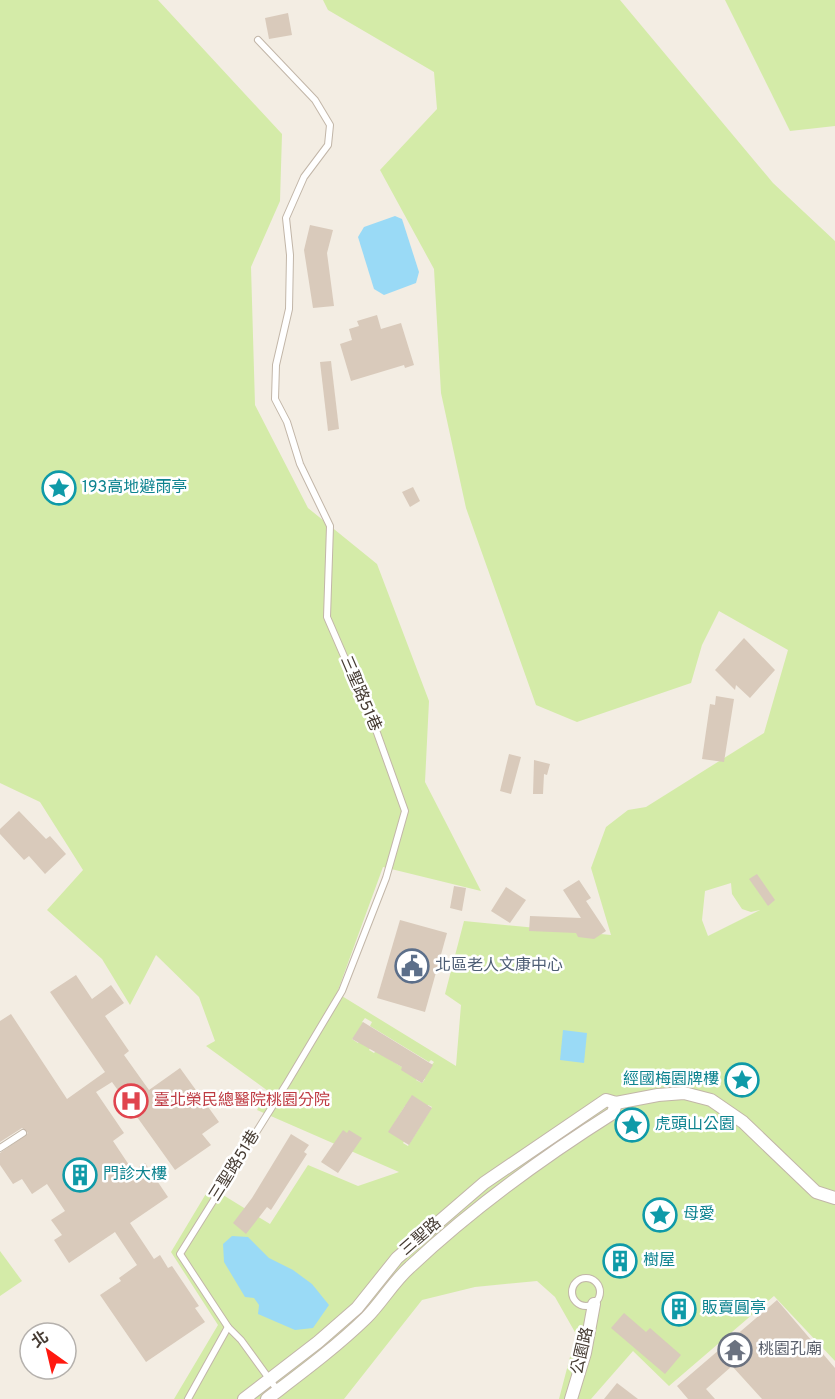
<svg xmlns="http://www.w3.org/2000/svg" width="835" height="1399" font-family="Overpass,'Noto Sans TC',sans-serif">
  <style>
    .green { fill: #d4eba8; fill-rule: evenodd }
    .water { fill: #9adaf6 }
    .building { fill: #d9cabb }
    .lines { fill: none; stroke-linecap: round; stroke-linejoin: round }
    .service-casing { stroke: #c2b6a8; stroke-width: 8 }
    .minor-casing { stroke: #c2b6a8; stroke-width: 14 }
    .service { stroke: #fff; stroke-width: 6 }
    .minor { stroke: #fff; stroke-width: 12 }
    .labels { text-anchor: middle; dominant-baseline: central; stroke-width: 5; stroke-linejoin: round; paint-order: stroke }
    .culture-label { font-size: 16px; fill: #0d838f; stroke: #fff; text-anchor: start }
    .street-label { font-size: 16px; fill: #463c33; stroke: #fff }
    .service-label { font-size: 16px; fill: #4e5e75; stroke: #fff; text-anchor: start }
    .health-label { font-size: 16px; fill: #be3a42; stroke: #fff; text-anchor: start }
    .worship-label { font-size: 16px; fill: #5b616d; stroke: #fff; text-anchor: start }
  </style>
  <rect width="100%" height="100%" fill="#f3ede3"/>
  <!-- green -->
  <g class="green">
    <path d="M0,0h158l124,134 -2,67 -29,66 4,138 53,103 69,56 52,137 -4,81 56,109 -98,-24 -46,126 119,73 5,-61 -16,-11 19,-73 147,14 -20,-67 15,-41 22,-17 18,-3 118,-74 24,-83 -69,-39 -17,34 -11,38 -114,39 -41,-17 -70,-197 -25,-115 -7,-124 -54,-99 57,-61 -3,-37 -106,-62 -5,-10h297l153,183 62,58v1120l-61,-65 -105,90 -36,-35 -42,48h-32l17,-65 -21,-37 -18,-16 -62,6 -53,13 -78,99h-170l44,-74 -47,-73 39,-65 60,37 38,-59 50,21 41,-14 -142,-62 11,-19 -62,-45 9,-5 -16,-44 -43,-42 -26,50 -28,-46 -55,-49 36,-40 -43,-68 -40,-19zM731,883l1,11 10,15 9,3 9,-2 -52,26 -6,-16 3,-29zM365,1018l7,4 -2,4 59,36 2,-2 3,2 -12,15 3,2 -3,4 -6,-3 2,-3 -42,-26 -2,2 -5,-3 2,-3 -11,-7 -2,3 -6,-4 13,-15 -3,-2zM428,1105l4,2 -24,39 -5,-3 2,-3 -10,-18 10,-16 21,2z"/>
    <path d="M725,0h110v126l-45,5z"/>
    <path d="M0,1251l22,30 -22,15z"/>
  </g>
  <!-- water -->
  <g class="water">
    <path d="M395,216l7,3 17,53 -3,11 -32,12 -10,-6 -16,-52 6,-10z"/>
    <path d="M563,1030l24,3 -3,30 -24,-3z"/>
    <path d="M232,1236l16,1 21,21 24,12 19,14 17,21 -16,23 -18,2 -37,-16 1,-9 -5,-7 -9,-1 -21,-35 -1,-18z"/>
  </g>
  <!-- building -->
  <g class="building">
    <path d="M288,13l4,22 -23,4 -4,-21z"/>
    <path d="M310,225l23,5 -6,23 7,53 -21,2 -9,-58z"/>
    <path d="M377,315l4,14 20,-6 13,42 -9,3 -1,-3 -53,16 -11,-37 12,-4 -3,-11 10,-3 -2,-5z"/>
    <path d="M331,361l8,68 -11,2 -8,-69z"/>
    <path d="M413,487l7,14 -10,6 -8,-15z"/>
    <path d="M744,638l31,32 -25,28 -14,-13 -1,5 -20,-20z"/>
    <path d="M716,696l18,3 -10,63 -22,-3 8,-55 5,1z"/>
    <path d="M509,754l12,3 -10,37 -11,-3z"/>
    <path d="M534,760l16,4 -3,11 -3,-1 -1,20h-10z"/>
    <path d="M19,811l27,28 4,-3 16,18 -21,20 -16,-18 -5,4 -24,-26v-5z"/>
    <path d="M757,874l18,26 -7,6 -19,-27z"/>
    <path d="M579,880l12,18 -5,3 20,30 -12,8 -16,-2 -2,-4 -47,-2 1,-15 51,2 -18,-28z"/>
    <path d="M454,886l12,2 -4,23 -12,-3z"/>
    <path d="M506,887l20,13 -16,23 -19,-12z"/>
    <path d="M400,920l47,13 -22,79 -48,-14z"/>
    <path d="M76,975l16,24 19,-14 13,18 -19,13 24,35 -5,4 25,35 31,-22 39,54 -17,12 9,11 -36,25 -63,-88 -16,10 28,41 -11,8 20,30 12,-8 23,34 -38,26 24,36 6,-4 8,13 4,-2 27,40 -4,2 10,14 -59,40 -46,-67 21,-14 -2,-3 18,-13 -22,-33 -46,31 -15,-23 8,-5 -11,-15 14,-9 -18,-27 -15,10 -10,-15 -9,5 -13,-19v-12l28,-20 -6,-5 -22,14v-121l11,-7 56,85 38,-27 -55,-80z"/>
    <path d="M363,1022l70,43 -11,18 -21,-13 1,-3 -50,-28z"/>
    <path d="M412,1095l20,13 -23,37 -21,-13z"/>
    <path d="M665,1117l18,1 -1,14 -19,-2z"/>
    <path d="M343,1130l4,3 2,-3 13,8 -24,35 -17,-11z"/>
    <path d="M291,1134l18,11 -5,7 3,2 -36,56 -4,-3 -21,27 -13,-11 19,-25z"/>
    <circle cx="679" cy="1308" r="9"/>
    <path d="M777,1300l58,68v31h-73l-30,-33 -26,23 9,10h-27l-11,-13z"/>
    <path d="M624,1313l22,19 4,-4 31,27 -16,19 -54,-46z"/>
    <path d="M617,1383l21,16h-34z"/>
  </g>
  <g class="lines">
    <defs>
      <g id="service">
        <path d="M258,40l57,60 15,25 -2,20 -24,32 -18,41 4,37 -1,54 -13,56 -1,34 12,23 13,42 30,62 -3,91 49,113 29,81 -19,67 -44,113 -55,92 -107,171 48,73 13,13 37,51"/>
        <path d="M0,1148l23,-15"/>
        <circle cx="586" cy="1292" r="14"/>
        <path d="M188,1399l40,-72"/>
      </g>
      <g id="minor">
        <path d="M244,1399l74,-57 39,-34 40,-50 87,-75 122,-83 10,3 42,-8 26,-2 27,7 32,22 73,70 19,6"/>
        <path d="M267,1399c34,-26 68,-51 99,-81 16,-16 27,-36 44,-51 63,-59 130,-108 203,-154l3,-10"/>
        <path d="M571,1399l14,-46 9,-49"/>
      </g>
    </defs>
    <!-- service casing -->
    <use href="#service" class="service-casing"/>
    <!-- minor casing -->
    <use href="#minor" class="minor-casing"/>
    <!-- service -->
    <use href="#service" class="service"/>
    <!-- minor -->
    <use href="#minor" class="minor"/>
  </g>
  <!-- icons -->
  <defs>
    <symbol id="sight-ring" viewBox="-11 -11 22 22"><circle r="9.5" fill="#fff" stroke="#0f9aa8" stroke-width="1.5"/><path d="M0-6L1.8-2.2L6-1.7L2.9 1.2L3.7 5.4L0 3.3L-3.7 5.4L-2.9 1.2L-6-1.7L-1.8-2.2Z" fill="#0f9aa8"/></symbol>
    <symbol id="civic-ring" viewBox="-11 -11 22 22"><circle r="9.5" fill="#fff" stroke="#5c6f8a" stroke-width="1.5"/><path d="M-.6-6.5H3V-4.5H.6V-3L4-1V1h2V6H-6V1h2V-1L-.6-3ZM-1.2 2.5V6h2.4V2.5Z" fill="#5c6f8a"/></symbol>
    <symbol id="hospital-ring" viewBox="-11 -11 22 22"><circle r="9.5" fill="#fff" stroke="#e0444e" stroke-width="1.5"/><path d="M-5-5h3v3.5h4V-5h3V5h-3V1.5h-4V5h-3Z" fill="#e0444e"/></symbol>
    <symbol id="building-ring" viewBox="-11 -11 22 22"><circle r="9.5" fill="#fff" stroke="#0f9aa8" stroke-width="1.5"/><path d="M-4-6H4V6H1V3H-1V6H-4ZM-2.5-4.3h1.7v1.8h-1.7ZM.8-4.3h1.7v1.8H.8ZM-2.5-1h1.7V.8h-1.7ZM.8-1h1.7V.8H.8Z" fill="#0f9aa8"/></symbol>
    <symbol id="temple-ring" viewBox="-11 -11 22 22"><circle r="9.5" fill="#fff" stroke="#6b7280" stroke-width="1.5"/><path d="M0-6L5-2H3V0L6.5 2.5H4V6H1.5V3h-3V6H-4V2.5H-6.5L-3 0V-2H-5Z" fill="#6b7280"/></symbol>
  </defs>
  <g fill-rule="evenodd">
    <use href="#sight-ring" x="40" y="469" width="38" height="38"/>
    <use href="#civic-ring" x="393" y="947" width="38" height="38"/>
    <use href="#sight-ring" x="723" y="1061" width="38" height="38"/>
    <use href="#hospital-ring" x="112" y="1082" width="38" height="38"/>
    <use href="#sight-ring" x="613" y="1106" width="38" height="38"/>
    <use href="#building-ring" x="61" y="1156" width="38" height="38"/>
    <use href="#sight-ring" x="641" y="1196" width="38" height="38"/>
    <use href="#building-ring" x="601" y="1242" width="38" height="38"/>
    <use href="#building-ring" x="660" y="1290" width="38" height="38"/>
    <use href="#temple-ring" x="716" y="1331" width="38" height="38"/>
  </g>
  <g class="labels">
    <!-- culture labels -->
    <g class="culture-label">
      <text x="82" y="488">193高地避雨亭</text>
      <text x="719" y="1080" text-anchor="end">經國梅園牌樓</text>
      <text x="655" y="1125">虎頭山公園</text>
      <text x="103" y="1175">門診大樓</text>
      <text x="683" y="1215">母愛</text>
      <text x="643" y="1261">樹屋</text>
      <text x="702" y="1309">販賣圓亭</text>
    </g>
    <!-- street labels -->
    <g class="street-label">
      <text transform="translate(360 694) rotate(67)">三聖路51巷</text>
      <text transform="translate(235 1166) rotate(-58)">三聖路51巷</text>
      <text transform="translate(421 1237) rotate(-41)">三聖路</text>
      <text transform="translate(583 1351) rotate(-77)">公園路</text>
    </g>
    <!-- service labels -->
    <g class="service-label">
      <text x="435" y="966">北區老人文康中心</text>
    </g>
    <!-- health labels -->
    <g class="health-label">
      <text x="154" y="1101">臺北榮民總醫院桃園分院</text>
    </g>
    <!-- worship labels -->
    <g class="worship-label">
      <text x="758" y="1350">桃園孔廟</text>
    </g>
  </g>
  <!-- north arrow -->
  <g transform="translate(48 1351) rotate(326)"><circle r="28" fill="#ffffff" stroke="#b5b1ad" stroke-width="1.5"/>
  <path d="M0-4.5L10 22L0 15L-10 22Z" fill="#ff190f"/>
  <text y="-9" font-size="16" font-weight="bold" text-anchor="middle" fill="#463c33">北</text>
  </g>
</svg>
